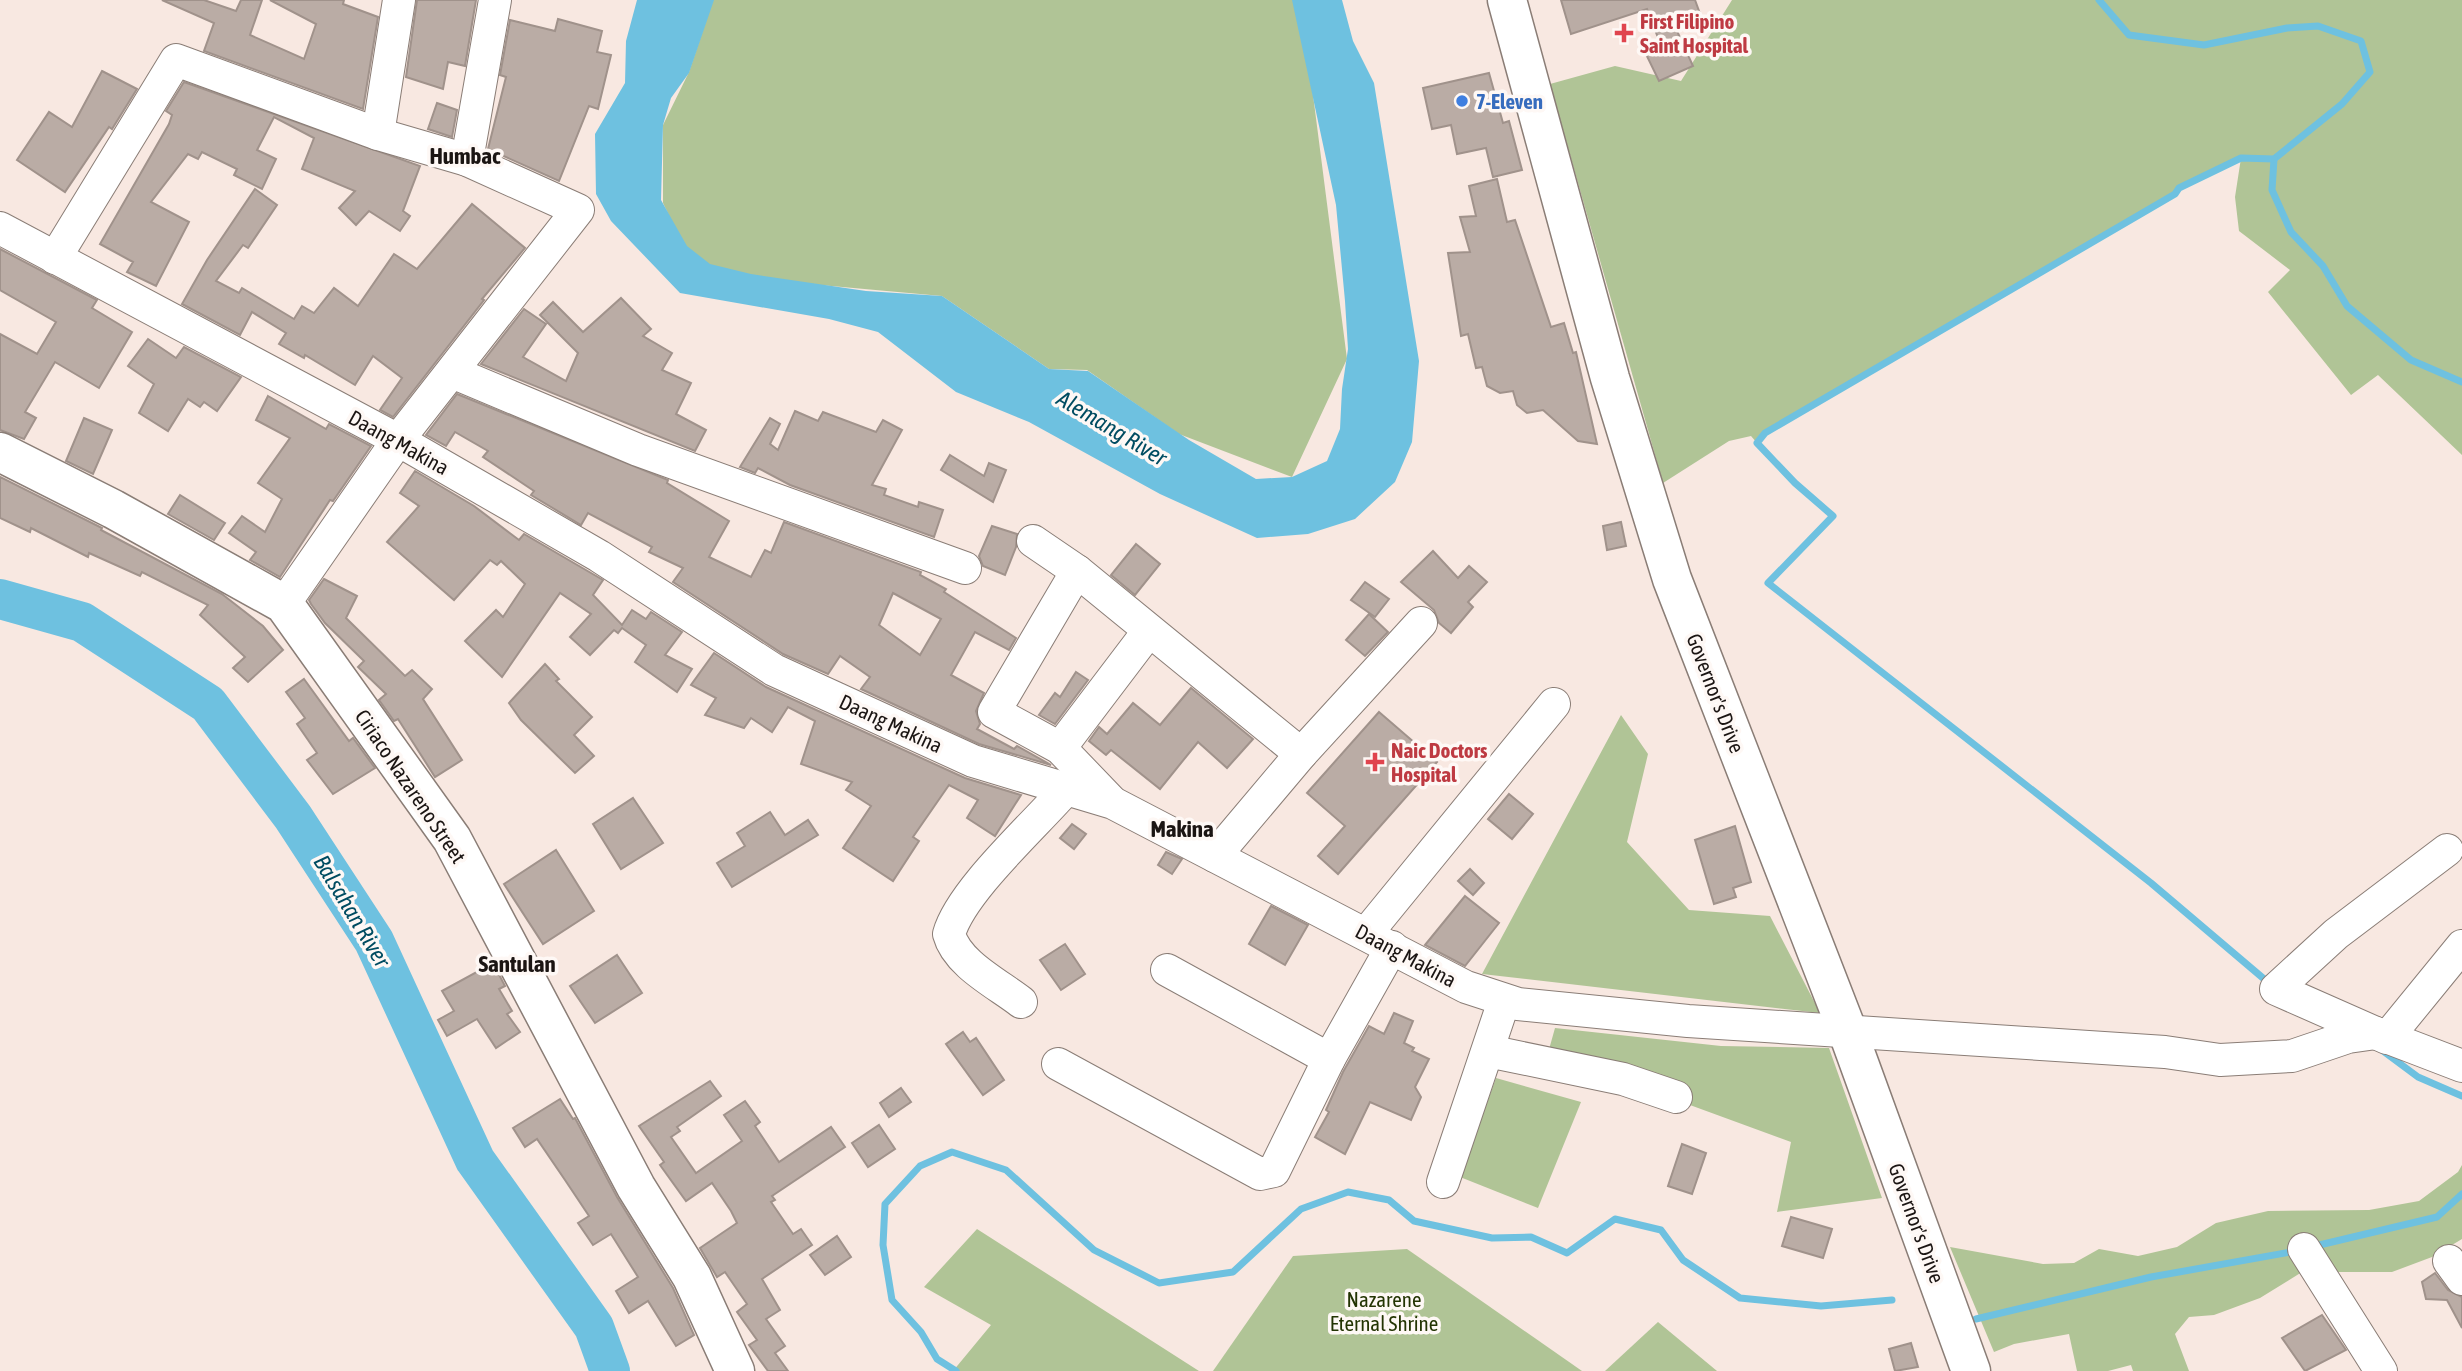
<svg xmlns="http://www.w3.org/2000/svg" width="2462" height="1371" font-family="'Asap Condensed',sans-serif">
  <style>
    .green { fill: #b0c496 }
    .water { fill: #6ec1e0 }
    .lines { fill: none; stroke-linecap: round; stroke-linejoin: round }
    .stream { stroke: #6ec1e0; stroke-width: 7 }
    .river { stroke: #6ec1e0; stroke-width: 40 }
    .building { fill: #baaca5; stroke: #a0928b; stroke-width: 2; fill-rule: evenodd }
    .minor-casing { stroke: #8a7d76; stroke-width: 34 }
    .major-casing { stroke: #8a7d76; stroke-width: 41 }
    .minor { stroke: #fff; stroke-width: 32 }
    .major { stroke: #fff; stroke-width: 38 }
    .health-dot { fill: #e0444e; stroke: #fef8f5; stroke-width: 2.5 }
    .shop-dot { fill: #3f7fe0; stroke: #fef8f5; stroke-width: 2.5 }
    .labels { text-anchor: middle; dominant-baseline: central; stroke-width: 7; stroke-linejoin: round; paint-order: stroke }
    .health-label { font-size: 21px; font-weight: bold; fill: #be3a42; stroke: #fef8f5; text-anchor: start }
    .shop-label { font-size: 21px; font-weight: bold; fill: #366cbe; stroke: #fef8f5; text-anchor: start }
    .street-label { font-size: 21px; fill: #1b1513; stroke: #fef8f5 }
    .park-label { font-size: 21px; fill: #233403; stroke: #fef8f5 }
    .neighbourhood-label { font-size: 23px; font-weight: bold; fill: #1b1513; stroke: #fef8f5 }
    .water-label { font-size: 23px; font-style: italic; fill: #004c61; stroke: #fef8f5 }
  </style>
  <rect width="100%" height="100%" fill="#f8e8e1"/>
  <!-- green -->
  <g class="green">
    <path d="M713,0h581l19,95 34,264 -55,118 -113,-43 -92,-64 -38,-1 -107,-73 -245,-22 -34,-71v-78l26,-53z"/>
    <path d="M1732,0h730v455l-84,-80 -27,20 -83,-103 22,-22 -51,-39 -4,-34 6,-39 -62,30 -5,6 -409,239 -8,10 -6,-7 -22,5 -66,42 -113,-399 65,-18 66,15z"/>
    <path d="M1621,715l27,39 -21,88 62,68 81,6 50,97 -338,-39z"/>
    <path d="M1555,1028l166,18 108,2 53,150 -105,14 14,-70 -243,-89z"/>
    <path d="M1496,1078l85,24 -43,106 -78,-31z"/>
    <path d="M2462,1165v74l-30,18 -40,15h-90l-42,26 -46,17 -25,2 -14,17 14,37h-56l-2,-6 -23,6h-31l-8,-37 -55,10 -20,8 -44,-105 93,17 31,-1 25,-14 39,7 39,-9 39,-24 52,-12 101,-1 50,-9 39,-29z"/>
    <path d="M977,1229l222,142h-246l38,-46 -67,-38z"/>
    <path d="M1407,1249l175,122h-369l80,-115z"/>
    <path d="M1658,1322l59,49h-112z"/>
  </g>
  <!-- water -->
  <path class="water" d="M637,0h77l-25,73 -18,25 -8,27 -2,75 26,46 23,18 41,10 115,17 76,5 107,73 39,2 101,69 67,39 36,-2 35,-16 13,-32 2,-40 6,-40 -3,-48 -9,-96 -44,-205h50l11,41 21,42 45,278 -7,81 -17,40 -40,37 -47,15 -51,4 -97,-44 -131,-72 -73,-30 -78,-60 -49,-13 -149,-26 -69,-72 -15,-27 -1,-60 30,-51 1,-42z"/>
  <g class="lines">
    <!-- stream -->
    <g class="stream">
      <path d="M2099,0l30,35 75,10 83,-17 31,-2 43,15 9,31 -28,32 -68,55 -2,31 19,42 32,34 24,40 64,54 51,22"/>
      <path d="M2270,984l-119,-101 -383,-300 65,-67 -38,-33 -38,-40 8,-10 410,-239 4,-6 62,-30 33,1"/>
      <path d="M2383,1051l35,26 44,19"/>
      <path d="M2311,1247l126,-30 25,-23"/>
      <path d="M1976,1319l175,-42 145,-26"/>
      <path d="M956,1371l-19,-12 -16,-27 -29,-32 -9,-55 2,-41 35,-38 32,-14 54,18 88,80 65,33 74,-11 68,-63 47,-17 41,8 25,21 78,17 39,-1 36,16 48,-34 46,11 22,30 57,38 81,8 71,-6"/>
    </g>
    <!-- river -->
    <path class="river" d="M0,599l82,23 126,82 85,113 81,124 101,219 119,167 16,44"/>
  </g>
  <!-- building -->
  <g class="building">
    <path d="M162,0h42l32,11 5,-11h21l-12,35 54,24 12,-35 -46,-24h74l-1,4 35,13 -15,92 -159,-58 10,-28z"/>
    <path d="M417,0h59l-11,66 -17,-4 -5,27 -37,-12z"/>
    <path d="M1561,0h134l8,22 -26,9 16,35 -34,15 -15,-31 16,-7 -13,-34 -76,25z"/>
    <path d="M558,19l44,12 -5,21 14,3 -13,54 -9,-3 -30,75 -71,-32 18,-72 -6,-2 10,-55 45,11z"/>
    <path d="M102,71l35,18 -25,40 -3,-2 -44,65 -48,-32 32,-48 23,15z"/>
    <path d="M1489,73l14,50 6,-2 13,49 -29,7 -7,-29 -29,6 -6,-29 -19,4 -9,-41z"/>
    <path d="M184,82l236,84 -17,45 7,5 -10,15 -31,-20 -13,14 -17,-17 16,-17 -53,-22 12,-31 -40,-21 -17,33 19,9 -14,30 -28,-14 3,-6 -35,-17 -4,7 -10,-5 -37,48 38,20 -33,64 -29,-14 6,-10 -33,-18 69,-120 3,-9 -6,-4z"/>
    <path d="M437,103l20,7 -5,27 -24,-8z"/>
    <path d="M1497,179l10,43 8,-2 36,107 13,-4 9,30 3,-1 21,92 -19,-3 -35,-31 -16,3 -10,-8 -4,-14 -13,2 -13,-7 -5,-19 -6,1 -8,-34 -7,2 -13,-83 22,-1 -10,-35 16,-1 -7,-30z"/>
    <path d="M255,189l22,16 -29,43 -5,-3 -27,36 23,12 3,-5 52,31 8,-13 12,7 20,-25 24,18 36,-52 23,15 55,-65 53,44 -43,51 2,1 -91,117 -13,-7 22,-32 -29,-22 -18,29 -50,-30 -1,3 -25,-14 7,-11 -34,-21 -12,23 -58,-31 25,-44z"/>
    <path d="M0,249l97,51 -5,8 40,24 -33,56 -44,-26 -30,50 11,6 -12,21 -24,-9v-96l37,20 19,-32 -56,-32z"/>
    <path d="M621,298l30,31 -8,7 29,17 -10,17 29,13 -15,31 30,16 -11,21 -214,-87 43,-55 22,15 -23,33 43,24 12,-28 -38,-38 13,-13 30,30z"/>
    <path d="M148,339l28,19 8,-11 57,30 -24,34 -13,-9 -4,5 -12,-8 -20,32 -29,-18 15,-29 -26,-18z"/>
    <path d="M457,394l211,86 -1,3 62,38 -20,36 42,20 14,-27 6,3 13,-31 137,50 -1,3 26,14 -2,3 72,46 -7,12 -34,-18 -24,43 33,18 -8,18 4,13 -3,5 37,20 3,-3 34,19 -72,-21 -118,-55 9,-12 -30,-21 -12,18 -45,-20 -110,-72 10,-14 -34,-16 3,-5 -64,-34 -7,12 -50,-30 3,-4 -51,-34 5,-6 -33,-19 -9,14 -20,-11zM893,593l48,26 -21,36 -41,-30z"/>
    <path d="M268,396l58,33 3,-5 42,22 -38,55 -3,-1 -50,77 -30,-17 6,-8 -27,-19 13,-17 23,16 17,-33 -24,-16 32,-45 -34,-18z"/>
    <path d="M795,411l23,10 5,-9 53,20 7,-12 19,10 -30,55 14,4 -2,6 34,12 1,-5 24,8 -9,27 -144,-52 -32,-17 -3,5 -15,-6 30,-49 10,6 -10,20 8,6z"/>
    <path d="M84,418l28,12 -19,44 -27,-13z"/>
    <path d="M950,455l34,21 5,-13 17,7 -13,32 -52,-32z"/>
    <path d="M415,471l59,35 45,34 5,-6 79,46 -10,15 29,30 10,-15 14,9 5,-7 31,20 -17,23 27,14 -15,23 -42,-30 11,-17 -24,-17 -4,5 -4,-3 -24,25 -20,-18 21,-23 -31,-21 -58,84 -37,-36 31,-31 7,7 22,-33 -24,-23 -4,4 -7,-5 -36,40 -67,-58 32,-36 -19,-13z"/>
    <path d="M0,477l102,51 -1,2 121,64 41,32 20,24 -35,32 -15,-14 12,-11 -45,-42 8,-10 -66,-33 -2,4 -51,-23 -1,4 -57,-29 -1,4 -30,-14z"/>
    <path d="M180,495l45,28 -11,17 -46,-26z"/>
    <path d="M1621,522l5,24 -19,4 -4,-24z"/>
    <path d="M992,526l25,8 -1,13 -11,28 -22,-9 -4,-10z"/>
    <path d="M1136,544l24,20 -25,31 -24,-20z"/>
    <path d="M1433,551l25,27 11,-12 18,16 -19,20 5,5 -22,26 -12,-10 -5,-13 -33,-28z"/>
    <path d="M324,579l33,17 -11,22 59,58 7,-6 20,19 -9,10 39,61 -27,17 -37,-58 -4,2 -15,-21 7,-6 -28,-27 6,-6 -39,-38 -14,-19 -2,-4z"/>
    <path d="M1365,582l24,17 -14,18 -24,-17z"/>
    <path d="M1369,614l19,18 -23,24 -19,-16z"/>
    <path d="M714,653l52,34 199,91 56,17 -26,41 -28,-18 11,-18 -29,-15 -36,52 6,4 -26,40 -50,-33 28,-42 -25,-16 6,-8 -51,-18 14,-43 -27,-14 -16,25 -21,-14 -7,10 -39,-13 11,-17 -25,-13z"/>
    <path d="M545,664l14,15 -3,2 36,36 -18,18 20,21 -19,17 -54,-53 -12,-17z"/>
    <path d="M1076,672l12,8 -33,44 -16,-9 16,-22 5,4z"/>
    <path d="M304,679l45,62 4,-3 22,30 -42,26 -26,-34 10,-7 -20,-29 8,-6 -19,-26z"/>
    <path d="M1191,688l62,51 -26,29 -29,-26 -38,47 -49,-39 -5,5 -17,-14 10,-14 8,7 26,-31 27,22z"/>
    <path d="M1379,712l58,50 -99,112 -20,-18 27,-30 -38,-33z"/>
    <path d="M1509,794l24,20 -21,25 -24,-20z"/>
    <path d="M633,798l30,45 -42,26 -28,-45z"/>
    <path d="M770,812l15,23 23,-15 10,15 -86,52 -15,-24 28,-17 -8,-13z"/>
    <path d="M1072,824l14,10 -12,15 -14,-11z"/>
    <path d="M1735,826l16,56 -18,6 3,9 -22,7 -19,-64z"/>
    <path d="M556,850l38,61 -51,33 -39,-60z"/>
    <path d="M1166,852l16,7 -10,15 -14,-9z"/>
    <path d="M1470,869l14,14 -11,12 -15,-14z"/>
    <path d="M1465,896l34,27 -34,43 -40,-21z"/>
    <path d="M1271,906l37,19 -23,40 -36,-21z"/>
    <path d="M1065,944l20,30 -24,16 -21,-30z"/>
    <path d="M617,955l25,38 -47,30 -25,-37z"/>
    <path d="M493,963l12,23 -6,3 13,22 -5,3 13,18 -24,16 -19,-29 -30,17 -9,-16 16,-9 -12,-20z"/>
    <path d="M1394,1013l19,8 -9,22 10,5 -2,3 17,8 -14,28 6,10 -10,23 -41,-18 -25,52 -30,-17 14,-25 -3,-2 17,-38 26,-46 15,8z"/>
    <path d="M963,1032l7,10 6,-4 28,42 -21,15 -37,-51z"/>
    <path d="M710,1081l11,15 -44,31 3,4 -9,6 25,36 46,-32 -18,-26 21,-14 15,21 -5,4 24,36 52,-35 14,20 -73,49 3,4 -4,2 22,32 8,-5 11,16 -50,34 18,31 -14,9 19,27 -10,7 13,18h-20l-19,-26 8,-5 -20,-28 10,-8 -22,-32 -8,5 -17,-29 37,-25 -6,-12 -19,-28 -26,18 -26,-36 4,-3 -25,-36z"/>
    <path d="M901,1088l10,14 -22,15 -9,-14z"/>
    <path d="M560,1099l13,20 2,-1 42,79 56,91 21,47 -18,11 -28,-45 -19,12 -13,-22 22,-14 -27,-43 -18,11 -15,-22 11,-7 -24,-36 -28,-41 -12,8 -12,-19z"/>
    <path d="M879,1125l16,24 -27,18 -16,-24z"/>
    <path d="M1682,1144l24,9 -14,41 -24,-8z"/>
    <path d="M1791,1217l41,12 -9,29 -41,-12z"/>
    <path d="M837,1236l14,21 -26,18 -15,-20z"/>
    <path d="M2435,1273l13,17 14,7v31l-15,-28 -21,-1 -4,-17z"/>
    <path d="M2322,1315l24,35 -41,21 -23,-33z"/>
    <path d="M1911,1343l7,24 -23,4 -6,-22z"/>
  </g>
  <g class="lines">
    <defs>
      <g id="minor">
        <path d="M378,134l21,-134"/>
        <path d="M467,160l28,-160"/>
        <path d="M0,228l398,212 201,116 175,114 199,91 140,42 353,184 52,17 170,17 477,31 55,8 72,-4 56,-19 28,-4 86,33"/>
        <path d="M55,258l121,-198 202,74 89,26 111,50 -180,230 -114,164"/>
        <path d="M452,372l186,78 327,118"/>
        <path d="M1033,541l44,30 224,183"/>
        <path d="M1077,571l-83,141 66,36 50,52"/>
        <path d="M1060,748l88,-116"/>
        <path d="M2447,850l-111,84 -60,55 111,49 75,-92"/>
        <path d="M1215,856l86,-102 120,-131"/>
        <path d="M1366,934l188,-230"/>
        <path d="M1167,970l162,89"/>
        <path d="M1021,1002c-23,-18 -64,-38 -72,-68 12,-43 86,-109 117,-145"/>
        <path d="M1488,1051l135,28 53,18"/>
        <path d="M1058,1064l202,110 14,-3 55,-112 63,-112"/>
        <path d="M1443,1182l61,-181"/>
        <path d="M2304,1249l77,122"/>
        <path d="M2449,1261l13,18"/>
      </g>
      <g id="major">
        <path d="M1507,0l103,378 62,201 175,451 124,341"/>
        <path d="M0,452l113,57 171,95 168,235 184,348 56,90 43,94"/>
      </g>
    </defs>
    <!-- minor casing -->
    <use href="#minor" class="minor-casing"/>
    <!-- major casing -->
    <use href="#major" class="major-casing"/>
    <!-- minor -->
    <use href="#minor" class="minor"/>
    <!-- major -->
    <use href="#major" class="major"/>
  </g>
  <!-- markers -->
  <g class="health-dot">
    <path d="M1620.5 22.5h7v7h7v7h-7v7h-7v-7h-7v-7h7z"/>
    <path d="M1371.5 751.5h7v7h7v7h-7v7h-7v-7h-7v-7h7z"/>
  </g>
  <circle class="shop-dot" cx="1462" cy="101" r="7"/>
  <g class="labels">
    <!-- health labels -->
    <g class="health-label">
      <text x="1640" y="21">First Filipino<tspan x="1640" dy="24">Saint Hospital</tspan></text>
      <text x="1391" y="750">Naic Doctors<tspan x="1391" dy="24">Hospital</tspan></text>
    </g>
    <!-- shop labels -->
    <g class="shop-label">
      <text x="1476" y="101">7-Eleven</text>
    </g>
    <!-- street labels -->
    <g class="street-label">
      <text transform="translate(399 442) rotate(29)">Daang Makina</text>
      <text transform="translate(1716 693) rotate(69)">Governor's Drive</text>
      <text transform="translate(891 723) rotate(25)">Daang Makina</text>
      <text transform="translate(411 786) rotate(56)">Ciriaco Nazareno Street</text>
      <text transform="translate(1406 955) rotate(28)">Daang Makina</text>
      <text transform="translate(1917 1223) rotate(70)">Governor's Drive</text>
    </g>
    <!-- park labels -->
    <g class="park-label">
      <text x="1384" y="1299">Nazarene<tspan x="1384" dy="24">Eternal Shrine</tspan></text>
    </g>
    <!-- neighbourhood labels -->
    <g class="neighbourhood-label">
      <text x="465" y="156">Humbac</text>
      <text x="1182" y="829">Makina</text>
      <text x="517" y="964">Santulan</text>
    </g>
    <!-- water labels -->
    <g class="water-label">
      <text transform="translate(1112 428) rotate(31)">Alemang River</text>
      <text transform="translate(352 911) rotate(59)">Balsahan River</text>
    </g>
  </g>
</svg>
